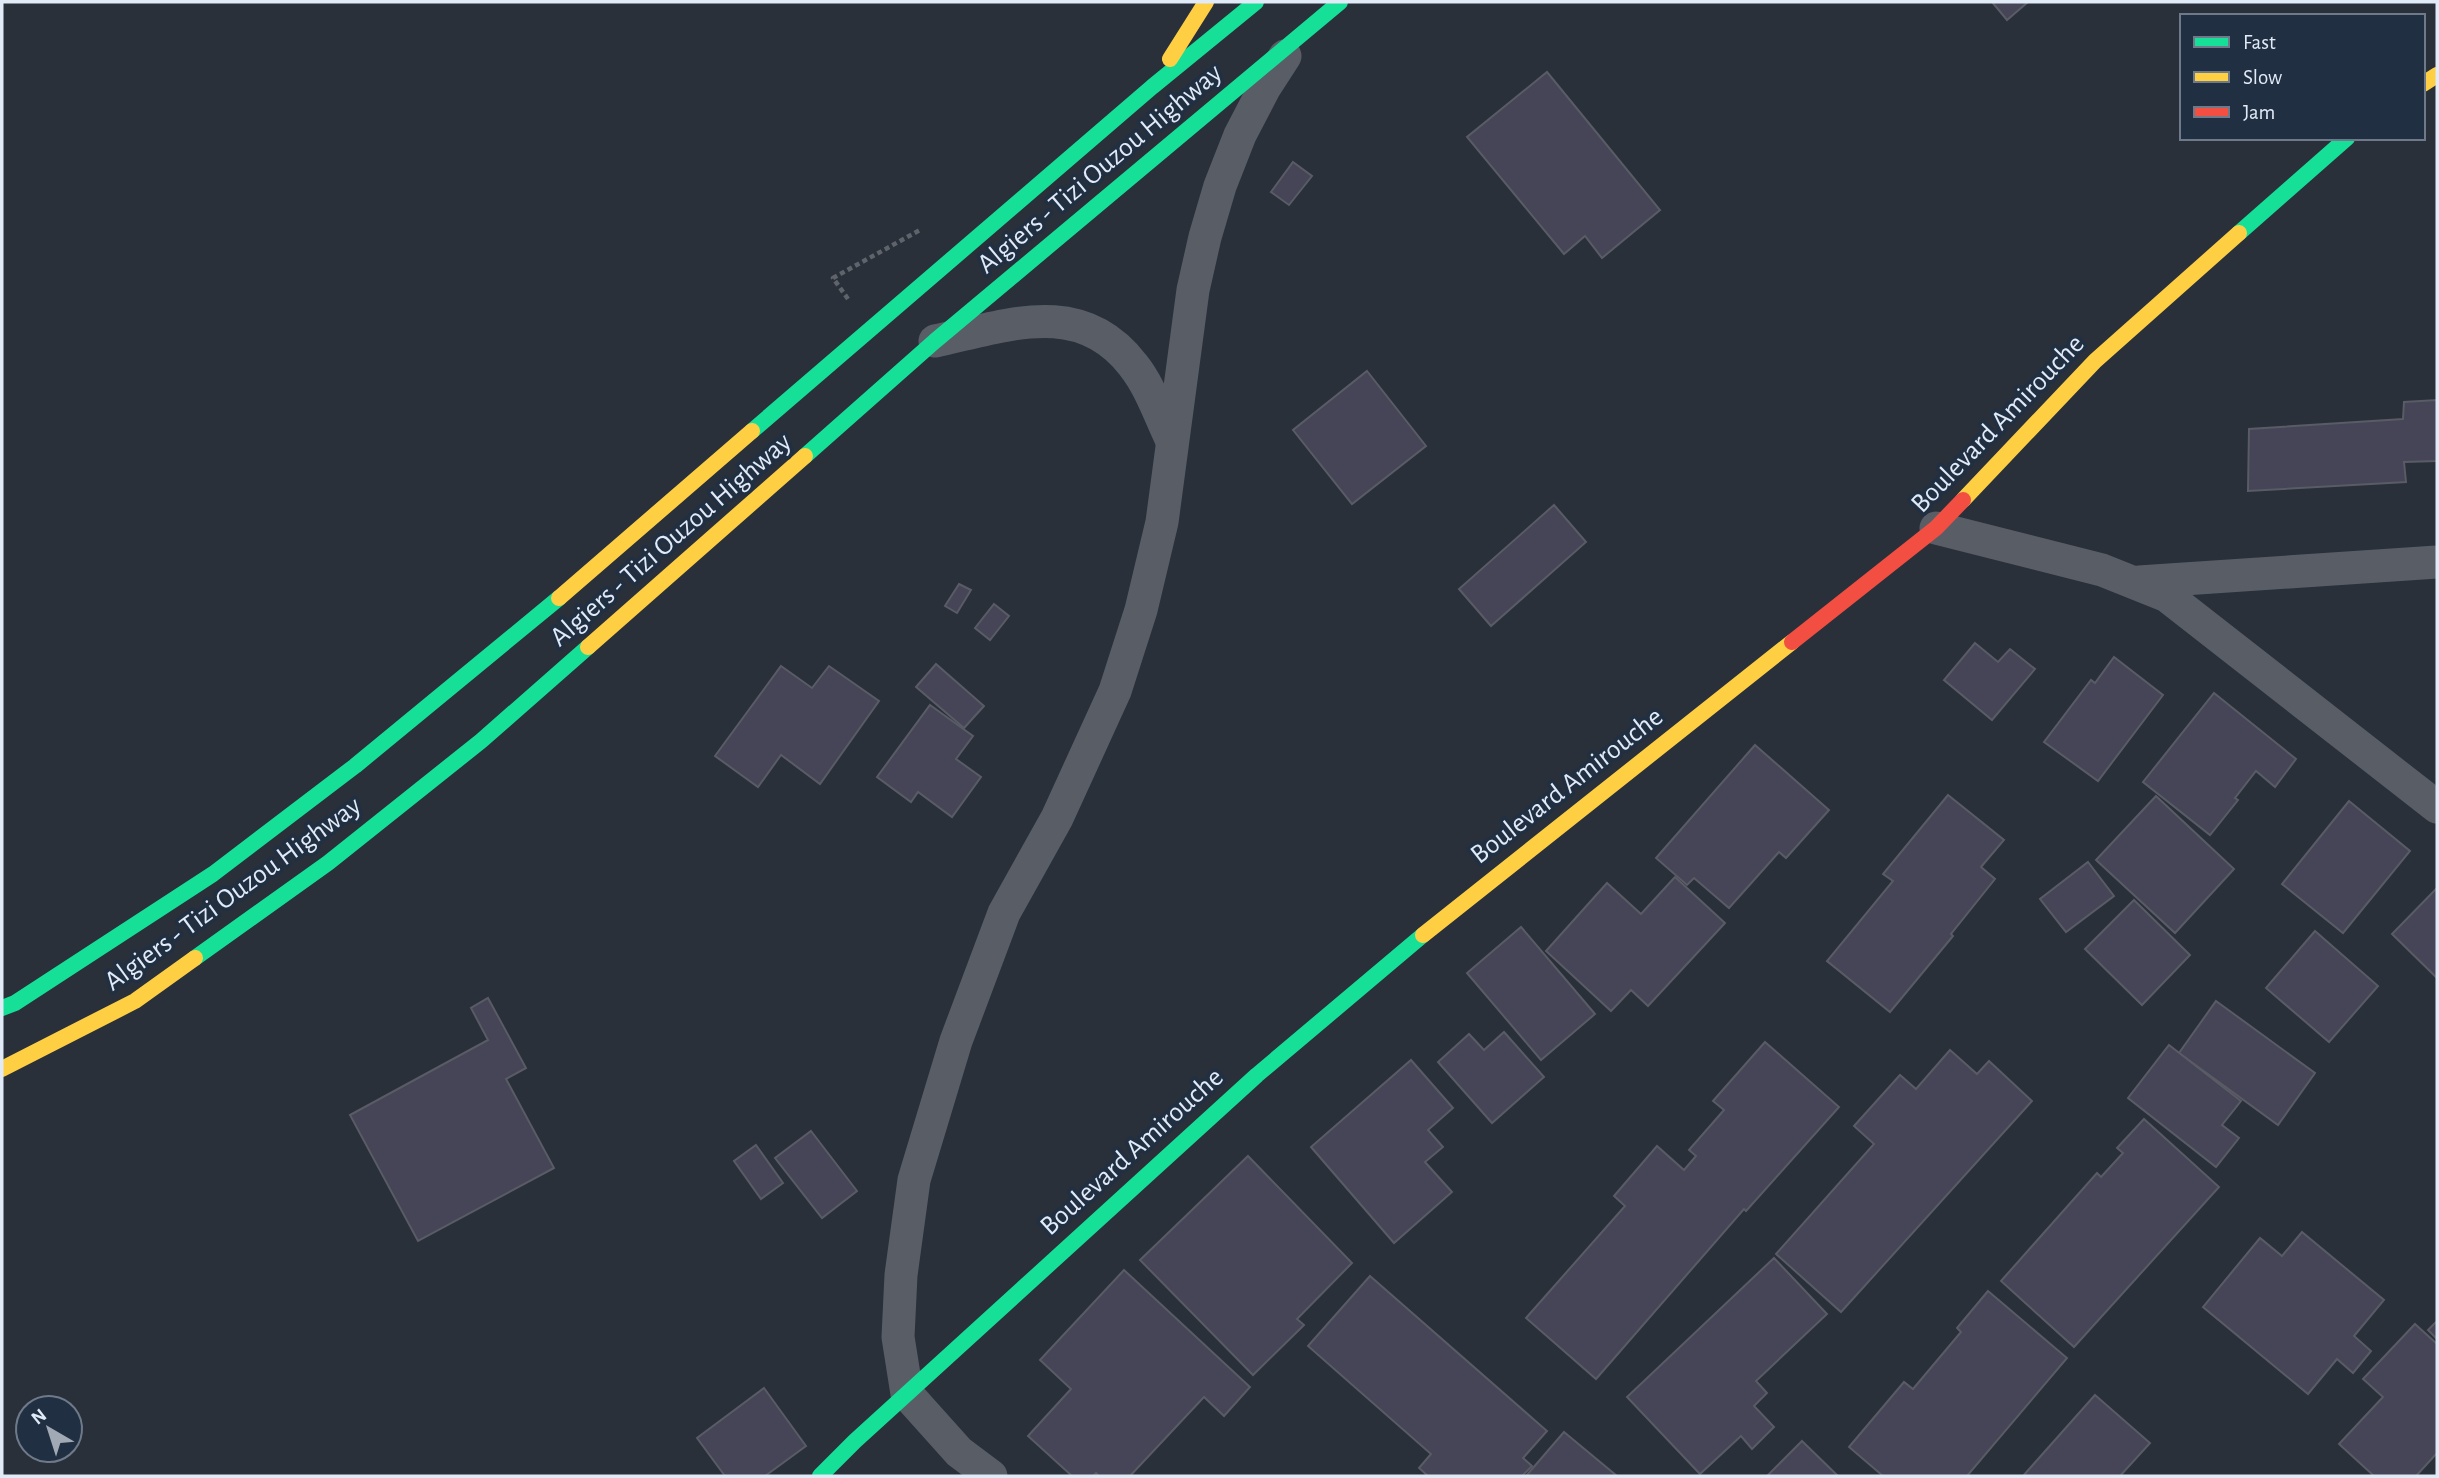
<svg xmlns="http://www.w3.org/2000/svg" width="2439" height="1478" font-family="'Alegreya Sans',sans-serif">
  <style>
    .building { fill: #454557; stroke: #595b65; stroke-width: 2 }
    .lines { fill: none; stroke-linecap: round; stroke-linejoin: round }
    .path { stroke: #5f646b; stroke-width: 4.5; stroke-dasharray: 5 3.5; stroke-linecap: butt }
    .street { stroke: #595e66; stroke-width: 33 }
    .fast { stroke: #16e098; stroke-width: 16 }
    .slow { stroke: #ffcf43; stroke-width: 16 }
    .jam { stroke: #f24e42; stroke-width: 16 }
    .labels { text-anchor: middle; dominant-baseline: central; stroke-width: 7; stroke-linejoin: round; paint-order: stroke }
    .street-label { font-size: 28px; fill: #e1eaf7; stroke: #212f42 }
  </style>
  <rect width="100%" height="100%" fill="#29303a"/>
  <!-- building -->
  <g class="building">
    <path d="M1992,2h36l-21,18z"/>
    <path d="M1547,72l113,138 -58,48 -17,-22 -21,18 -97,-117z"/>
    <path d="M1293,162l19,14 -23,29 -18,-13z"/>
    <path d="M1367,371l59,75 -74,58 -59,-74z"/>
    <path d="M2437,400v61l-33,1 2,20 -158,9 1,-62 154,-10 1,-17z"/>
    <path d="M1554,505l32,37 -95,84 -32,-37z"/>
    <path d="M959,584l12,6 -14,23 -12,-7z"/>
    <path d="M994,604l15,12 -19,24 -15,-12z"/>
    <path d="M1975,643l23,19 12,-13 25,20 -43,51 -48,-40z"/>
    <path d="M2114,657l49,38 -65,86 -54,-39 47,-62 4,3z"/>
    <path d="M936,664l48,42 -20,22 -48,-41z"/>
    <path d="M781,666l31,22 17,-22 50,35 -59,83 -39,-29 -23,32 -43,-31z"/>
    <path d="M2214,693l82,66 -21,28 -19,-16 -21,27 3,2 -28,35 -67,-53z"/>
    <path d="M930,705l43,31 -17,23 25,18 -29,40 -34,-25 -7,10 -34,-25z"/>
    <path d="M1755,745l74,65 -43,48 -7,-6 -50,56 -35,-30 -7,7 -31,-27z"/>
    <path d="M1948,795l56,45 -23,27 14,12 -44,55 2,2 -63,76 -63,-51 66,-80 -10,-7z"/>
    <path d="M2156,796l78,73 -59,64 -79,-73z"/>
    <path d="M2349,801l61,50 -67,82 -61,-49z"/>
    <path d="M2088,862l26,34 -48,36 -26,-33z"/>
    <path d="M1675,877l50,46 -77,83 -17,-16 -20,21 -65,-60 61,-68 34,31z"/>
    <path d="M2437,888v90l-45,-44z"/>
    <path d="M2134,900l56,55 -48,50 -57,-56z"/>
    <path d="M1521,927l74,87 -54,46 -74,-87z"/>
    <path d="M2315,931l63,55 -49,56 -63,-54z"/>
    <path d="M488,998l38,70 -20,11 48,89 -136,73 -68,-126 138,-75 -17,-32z"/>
    <path d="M2216,1001l99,72 -37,52 -99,-72z"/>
    <path d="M1504,1032l40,45 -52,46 -54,-61 31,-28 15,16z"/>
    <path d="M1765,1042l74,65 -93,104 -2,-2 -148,170 -70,-61 99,-112 -11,-10 43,-50 27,24 12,-14 -7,-6 35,-40 -11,-9z"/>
    <path d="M2169,1045l72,56 -19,24 17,13 -23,29 -88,-69z"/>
    <path d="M1950,1050l27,24 12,-13 43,40 -191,211 -65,-58 98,-110 -20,-18 46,-51 16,14z"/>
    <path d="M1411,1060l42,48 -25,22 15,17 -18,15 27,30 -58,51 -83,-96z"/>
    <path d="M2144,1119l75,68 -145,160 -73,-66 96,-108 4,4 22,-24 -6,-5z"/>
    <path d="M811,1131l46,60 -35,27 -47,-60z"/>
    <path d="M756,1145l27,38 -22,16 -27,-38z"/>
    <path d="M1248,1156l104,107 -55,56 7,6 -51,50 -113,-115z"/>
    <path d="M2302,1232l82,68 -30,36 17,15 -18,22 -16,-14 -29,35 -105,-87 57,-69 22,18z"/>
    <path d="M1774,1258l53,56 -71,67 11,12 -13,13 20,21 -22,22 -11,-13 -41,38 -73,-77z"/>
    <path d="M1124,1270l126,117 -26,29 -20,-19 -74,79h-31l-3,-3 -3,3h-21l-44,-40 43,-47 -31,-29z"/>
    <path d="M1370,1276l177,155 -24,27 9,8 -10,10h-94l-9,-8 12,-14 -123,-108z"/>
    <path d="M1988,1291l79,67 -100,118h-84l-34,-29 55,-65 9,7 48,-57 -4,-4z"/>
    <path d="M2437,1321v18l-9,-9z"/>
    <path d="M2415,1324l22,20v109l-21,23h-42l-35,-32 44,-47 -20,-18z"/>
    <path d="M764,1388l42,58 -41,30h-40l-28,-38z"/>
    <path d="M2095,1395l55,48 -30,33h-97z"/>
    <path d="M1564,1432l53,44h-91z"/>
    <path d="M1802,1441l36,35h-71z"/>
  </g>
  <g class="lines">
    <!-- path -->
    <path class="path" d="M848,299l-15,-21 87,-48 1,2"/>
    <!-- street -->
    <g class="street">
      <path d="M935,341c71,-15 145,-45 198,24 17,21 27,51 39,76"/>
      <path d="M1936,528l166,42 65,26 270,211"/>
      <path d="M2139,582l298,-20"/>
      <path d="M991,1476l-32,-24 -52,-58 -9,-57 3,-62 13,-95 42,-139 48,-128 53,-95 58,-127 26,-81 21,-88 31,-232 12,-53 15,-51 20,-51 25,-48 20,-31"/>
    </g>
    <!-- fast -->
    <g class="fast">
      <path d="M2239,233l108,-95"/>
      <path d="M752,431l400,-344 104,-85"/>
      <path d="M805,456l130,-115 405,-339"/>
      <path d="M195,958l133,-95 153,-122 107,-94"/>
      <path d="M2,1008l13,-5 198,-129 142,-108 204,-168"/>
      <path d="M820,1476l35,-35 402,-366 166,-140"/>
    </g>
    <!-- slow -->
    <g class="slow">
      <path d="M1170,59l36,-57"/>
      <path d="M2423,84l14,-9"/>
      <path d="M1963,500l132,-139 144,-128"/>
      <path d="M559,598l193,-167"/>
      <path d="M588,647l217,-191"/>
      <path d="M1423,935l369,-293"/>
      <path d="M2,1069l133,-68 60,-43"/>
    </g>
    <!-- jam -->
    <path class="jam" d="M1792,642l144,-114 27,-28"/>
  </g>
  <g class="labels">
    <!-- street labels -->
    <g class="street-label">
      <text transform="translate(1100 169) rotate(-40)">Algiers - Tizi Ouzou Highway</text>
      <text transform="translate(1998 424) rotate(-46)">Boulevard Amirouche</text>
      <text transform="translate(671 540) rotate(-41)">Algiers - Tizi Ouzou Highway</text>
      <text transform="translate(1567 786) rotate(-38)">Boulevard Amirouche</text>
      <text transform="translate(233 894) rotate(-36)">Algiers - Tizi Ouzou Highway</text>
      <text transform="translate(1132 1152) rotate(-42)">Boulevard Amirouche</text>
    </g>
  </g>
  <!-- border -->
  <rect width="2439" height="1478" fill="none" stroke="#e1eaf7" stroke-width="7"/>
  <!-- legend -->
  <rect x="2180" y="14" width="245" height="126" fill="#212f42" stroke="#6e7a8a" stroke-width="2"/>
  <rect x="2194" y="37" width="35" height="10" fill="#16e098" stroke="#6e7a8a" stroke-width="2"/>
  <text x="2243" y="49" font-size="21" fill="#e1eaf7">Fast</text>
  <rect x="2194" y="72" width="35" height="10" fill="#ffcf43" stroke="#6e7a8a" stroke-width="2"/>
  <text x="2243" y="84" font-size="21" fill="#e1eaf7">Slow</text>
  <rect x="2194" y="107" width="35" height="10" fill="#f24e42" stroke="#6e7a8a" stroke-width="2"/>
  <text x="2243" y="119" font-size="21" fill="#e1eaf7">Jam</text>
  <!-- north arrow -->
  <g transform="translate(49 1429) rotate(321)"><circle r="33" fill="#212f42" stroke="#6e7a8a" stroke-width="2"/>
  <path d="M0-5L12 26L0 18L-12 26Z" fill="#a1a9b5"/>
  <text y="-10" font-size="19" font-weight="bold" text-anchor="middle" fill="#e1eaf7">N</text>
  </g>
</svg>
